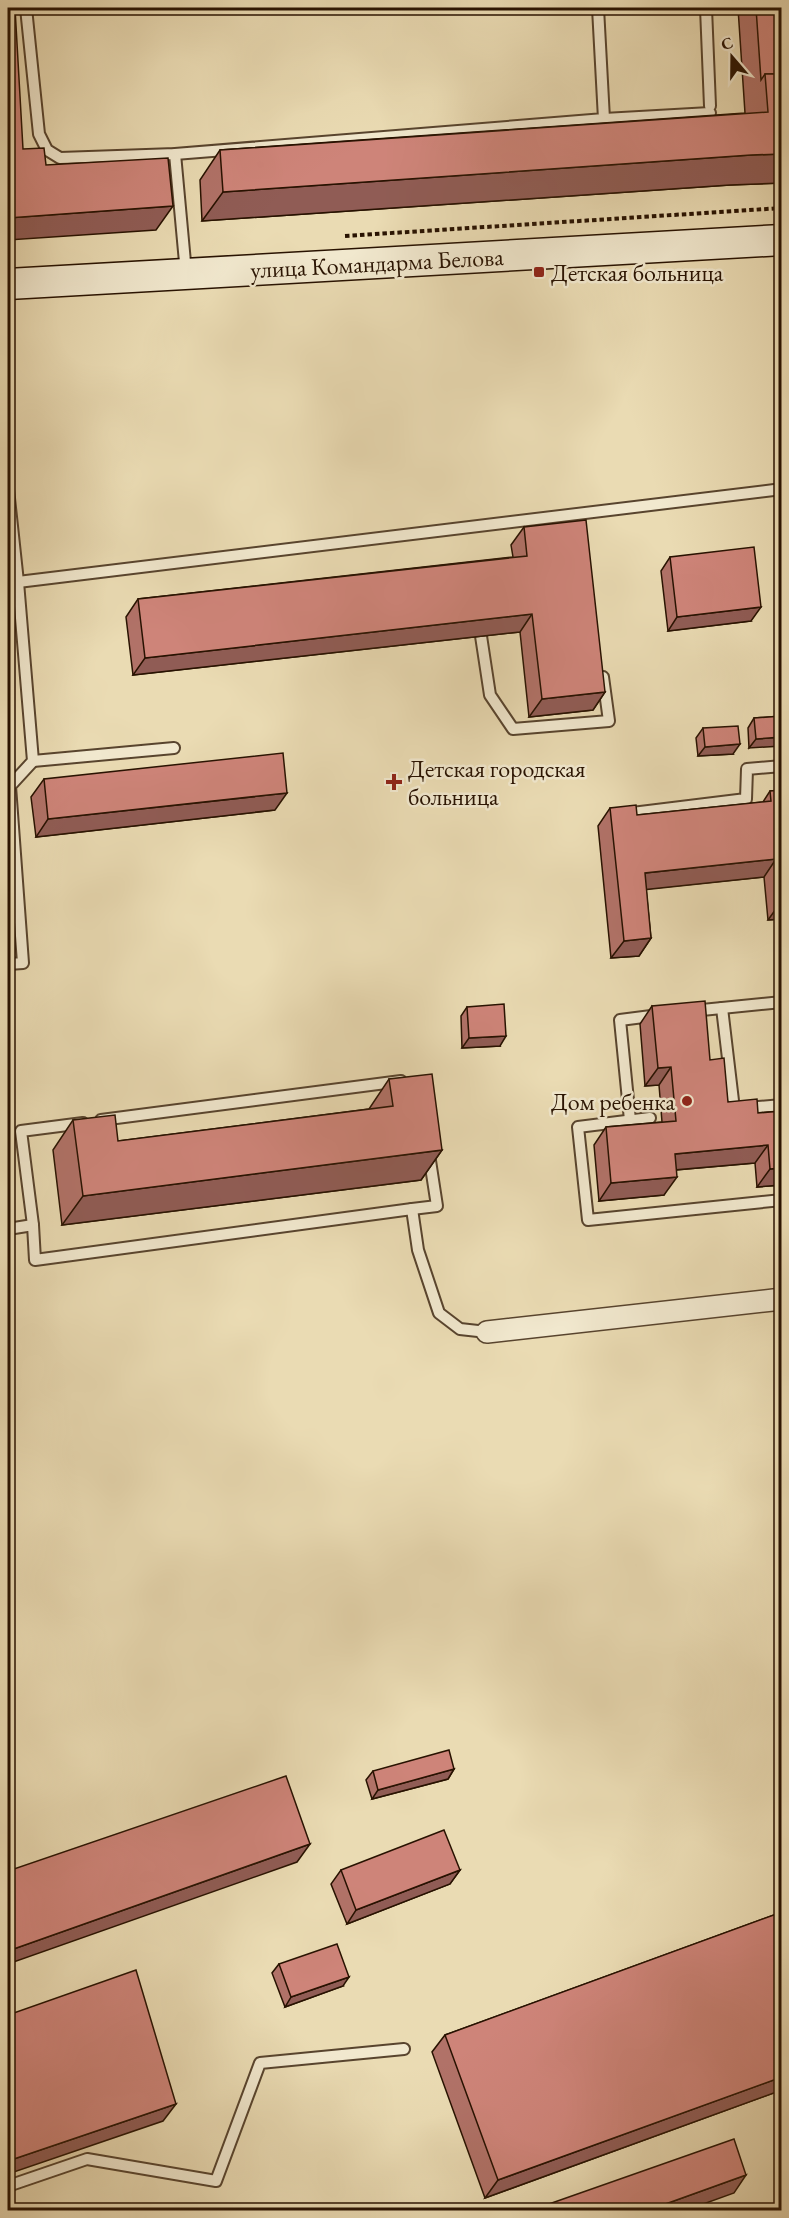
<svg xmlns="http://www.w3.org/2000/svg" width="789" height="2218" font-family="'EB Garamond',serif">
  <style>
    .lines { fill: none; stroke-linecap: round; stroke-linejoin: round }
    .service-casing { stroke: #58442e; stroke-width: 14 }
    .minor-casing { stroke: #58442e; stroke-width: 24 }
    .secondary-casing { stroke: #281201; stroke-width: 33 }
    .path { stroke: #281201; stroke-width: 4; stroke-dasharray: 4.5 3; stroke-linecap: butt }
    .service { stroke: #f1e8ce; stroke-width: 10 }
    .minor { stroke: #f1e8ce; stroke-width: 21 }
    .secondary { stroke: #f1e8ce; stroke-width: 30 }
    .wall { fill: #b17268; stroke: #281201; stroke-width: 1.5 }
    .shaded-wall { fill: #905c55; stroke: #281201; stroke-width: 1.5 }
    .building { fill: #ce8479; stroke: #281201; stroke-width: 1.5 }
    .poi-dot { fill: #8f2418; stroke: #f1e8ce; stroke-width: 2 }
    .labels { text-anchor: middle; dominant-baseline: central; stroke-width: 5; stroke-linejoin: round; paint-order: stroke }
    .street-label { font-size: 24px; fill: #281201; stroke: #f1e8ce }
    .poi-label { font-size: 24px; fill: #281201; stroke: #f1e8ce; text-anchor: start }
  </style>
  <rect width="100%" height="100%" fill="#eadbb3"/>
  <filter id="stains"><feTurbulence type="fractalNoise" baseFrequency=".00333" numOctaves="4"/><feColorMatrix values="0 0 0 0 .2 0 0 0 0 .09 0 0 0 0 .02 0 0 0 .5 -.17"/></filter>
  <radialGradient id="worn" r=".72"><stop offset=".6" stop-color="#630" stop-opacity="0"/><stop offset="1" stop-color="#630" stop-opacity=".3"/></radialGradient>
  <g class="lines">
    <defs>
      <g id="service">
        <path d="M26,8l13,126 8,16 13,8 115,-4 429,-35 -6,-111"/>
        <path d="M706,8l4,98"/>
        <path d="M604,119l106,-6"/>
        <path d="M175,154l11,119"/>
        <path d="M8,489l10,93 15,179 -23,25 13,177 -15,1"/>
        <path d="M18,582l764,-93"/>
        <path d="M481,636l9,59 23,34 96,-8 -6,-44"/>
        <path d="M33,761l141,-13"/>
        <path d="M624,814l122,-15 1,-30 35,-3"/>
        <path d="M722,1008l12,101 48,-4"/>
        <path d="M692,1011l90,-9"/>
        <path d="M650,1118l-72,9 10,93 194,-20"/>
        <path d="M101,1120l300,-39"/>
        <path d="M630,1120l-10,-100 39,-5"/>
        <path d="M412,1209l25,-3 -8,-52"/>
        <path d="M33,1225l-12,-94 62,-8"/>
        <path d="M8,1229l25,-4 2,35 377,-51 6,41 21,63 21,16 27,3"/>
        <path d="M8,2186l79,-27 129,22 44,-118 144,-14"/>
      </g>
      <path id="minor" d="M487,1332l295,-33"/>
      <path id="secondary" d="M8,284l774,-44"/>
    </defs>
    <!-- service casing -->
    <use href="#service" class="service-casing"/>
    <!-- minor casing -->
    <use href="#minor" class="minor-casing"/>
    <!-- secondary casing -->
    <use href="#secondary" class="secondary-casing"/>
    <!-- path -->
    <path class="path" d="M345,236l437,-28"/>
    <!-- service -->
    <use href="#service" class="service"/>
    <!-- minor -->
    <use href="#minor" class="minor"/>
    <!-- secondary -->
    <use href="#secondary" class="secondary"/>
  </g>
  <!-- wall -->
  <g class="wall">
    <path d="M738,8h44v175l-52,2 -528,36 -2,-41 20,-30 525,-37z"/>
    <path d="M524,527l81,165 -12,18 -64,7 -9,-85 -387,43 -7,-58 12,-18 375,-42 -2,-12z"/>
    <path d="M670,557l81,64 -83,10 -7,-60z"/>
    <path d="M782,716l-33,32 -1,-20 6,-10z"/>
    <path d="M703,728l30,26 -35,2 -2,-18z"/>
    <path d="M44,779l231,31 -239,27 -5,-40z"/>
    <path d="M782,790v129l-14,1 -4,-43 -118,12 5,49 -12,18 -28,2 -13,-132 12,-18 27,7 126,-13 7,-11z"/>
    <path d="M652,1006l58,54 18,42 30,11 24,-2v74l-25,2 -2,-24 -79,7 -12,25 -65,6 -5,-56 12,-18 56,-5 -3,-37 -14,1 -5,-62z"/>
    <path d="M467,1007l33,39 -38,2 -1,-32z"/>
    <path d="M389,1079l53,71 -21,30 -359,45 -9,-75 20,-30 45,21 251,-32z"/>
    <path d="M454,1769l-6,10 -76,20 -6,-19 7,-9z"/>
    <path d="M341,1870h119l-10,14 -103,40 -16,-40z"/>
    <path d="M782,1912v178l-297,108 -53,-146 13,-17z"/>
    <path d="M279,1964l64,22 -58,21 -13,-34z"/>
  </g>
  <!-- shaded-wall -->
  <g class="shaded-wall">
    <path d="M102,8h56l-58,2z"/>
    <path d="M782,154v29l-52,2 -528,36 21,-29 528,-37z"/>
    <path d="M173,206l-17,24 -148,10v-22z"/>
    <path d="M761,607l-10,14 -83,10 9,-14z"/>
    <path d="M532,614l-12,18 -387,43 12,-17z"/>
    <path d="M605,692l-12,18 -64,7 13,-18z"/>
    <path d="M782,737v9l-33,2 7,-9z"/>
    <path d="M740,744l-7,10 -35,2 7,-9z"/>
    <path d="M287,793l-12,17 -239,27 12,-18z"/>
    <path d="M776,859l-12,18 -132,14 13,-18z"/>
    <path d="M781,902h1v17l-14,1z"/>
    <path d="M651,938l-12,18 -28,2 13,-17z"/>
    <path d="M506,1036l-6,10 -38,2 7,-10z"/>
    <path d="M671,1067l-12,18 -14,1 13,-18z"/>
    <path d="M768,1145l-13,18 -93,8 13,-17z"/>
    <path d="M442,1150l-21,30 -359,45 21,-29z"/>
    <path d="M782,1168v17l-25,2 13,-18z"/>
    <path d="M677,1177l-13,18 -65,6 12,-18z"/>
    <path d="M454,1769l-6,10 -76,20 6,-9z"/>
    <path d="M310,1844l-13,18 -289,102v-13z"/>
    <path d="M460,1870l-10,14 -103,40 9,-14z"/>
    <path d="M349,1977l-6,9 -58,21 6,-10z"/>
    <path d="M782,2077v13l-297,108 13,-18z"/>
    <path d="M176,2104l-13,17 -155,53v-13z"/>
    <path d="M746,2175l-12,18 -50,18h-38z"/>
  </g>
  <!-- building -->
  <g class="building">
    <path d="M8,8h7l8,141 21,-1 2,17 122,-7 5,48 -165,12z"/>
    <path d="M756,8h26v66h-17l-4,6z"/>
    <path d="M765,74h17v80l-31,1 -528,37 -3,-42 548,-38z"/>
    <path d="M586,520l19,172 -63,7 -10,-85 -387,44 -7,-59 389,-43 -3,-29z"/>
    <path d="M754,547l7,60 -84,10 -7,-60z"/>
    <path d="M8,693l1,35h-1z"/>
    <path d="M782,716v21l-26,2 -2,-21z"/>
    <path d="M738,726l2,18 -35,3 -2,-19z"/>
    <path d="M283,753l4,40 -239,26 -4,-40z"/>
    <path d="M782,790v112h-1l-5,-43 -131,14 6,65 -27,3 -14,-133 26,-3 1,10 134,-14 -1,-10z"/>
    <path d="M705,1001l5,59 14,-2 4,44 29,-3 1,14 24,-2v57l-12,1 -2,-24 -93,9 2,23 -66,6 -5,-56 70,-6 -5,-54 -13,1 -6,-62z"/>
    <path d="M504,1004l2,32 -37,2 -2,-31z"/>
    <path d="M432,1074l10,76 -359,46 -10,-76 42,-5 3,26 275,-35 -4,-27z"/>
    <path d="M449,1750l5,19 -76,21 -5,-19z"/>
    <path d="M286,1776l24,68 -302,107v-80z"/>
    <path d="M444,1830l16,40 -104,40 -15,-40z"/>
    <path d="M782,1912v165l-284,103 -53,-145z"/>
    <path d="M337,1944l12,33 -58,20 -12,-33z"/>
    <path d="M136,1970l40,134 -168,57v-146z"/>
    <path d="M734,2139l12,36 -100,36h-117z"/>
  </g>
  <!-- markers -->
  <g class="poi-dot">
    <rect x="533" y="266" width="12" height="12" rx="3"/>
    <path d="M391 773h6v6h6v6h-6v6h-6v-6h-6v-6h6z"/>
    <circle cx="687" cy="1101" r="6"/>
  </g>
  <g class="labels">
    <!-- street labels -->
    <g class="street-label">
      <text transform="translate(377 263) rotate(-3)">улица Командарма Белова</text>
    </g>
    <!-- poi labels -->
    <g class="poi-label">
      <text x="551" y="272">Детская больница</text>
      <text x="408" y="768">Детская городская<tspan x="408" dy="28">больница</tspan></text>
      <text x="675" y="1101" text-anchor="end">Дом ребенка</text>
    </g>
  </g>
  <!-- margin -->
  <rect width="789" height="2218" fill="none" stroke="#eadbb3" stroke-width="30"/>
  <rect x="9" y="9" width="771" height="2200" fill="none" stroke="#281201" stroke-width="3"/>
  <rect x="15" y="15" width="759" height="2188" fill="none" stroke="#281201" stroke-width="1.5"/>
  <!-- north arrow -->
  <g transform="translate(732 57) rotate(340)" stroke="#f1e8ce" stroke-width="4.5" paint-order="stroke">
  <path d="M0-4.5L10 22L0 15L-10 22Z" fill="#281201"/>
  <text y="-9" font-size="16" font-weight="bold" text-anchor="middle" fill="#281201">С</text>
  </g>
  <rect width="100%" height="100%" filter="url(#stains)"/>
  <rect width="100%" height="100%" fill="url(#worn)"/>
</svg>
